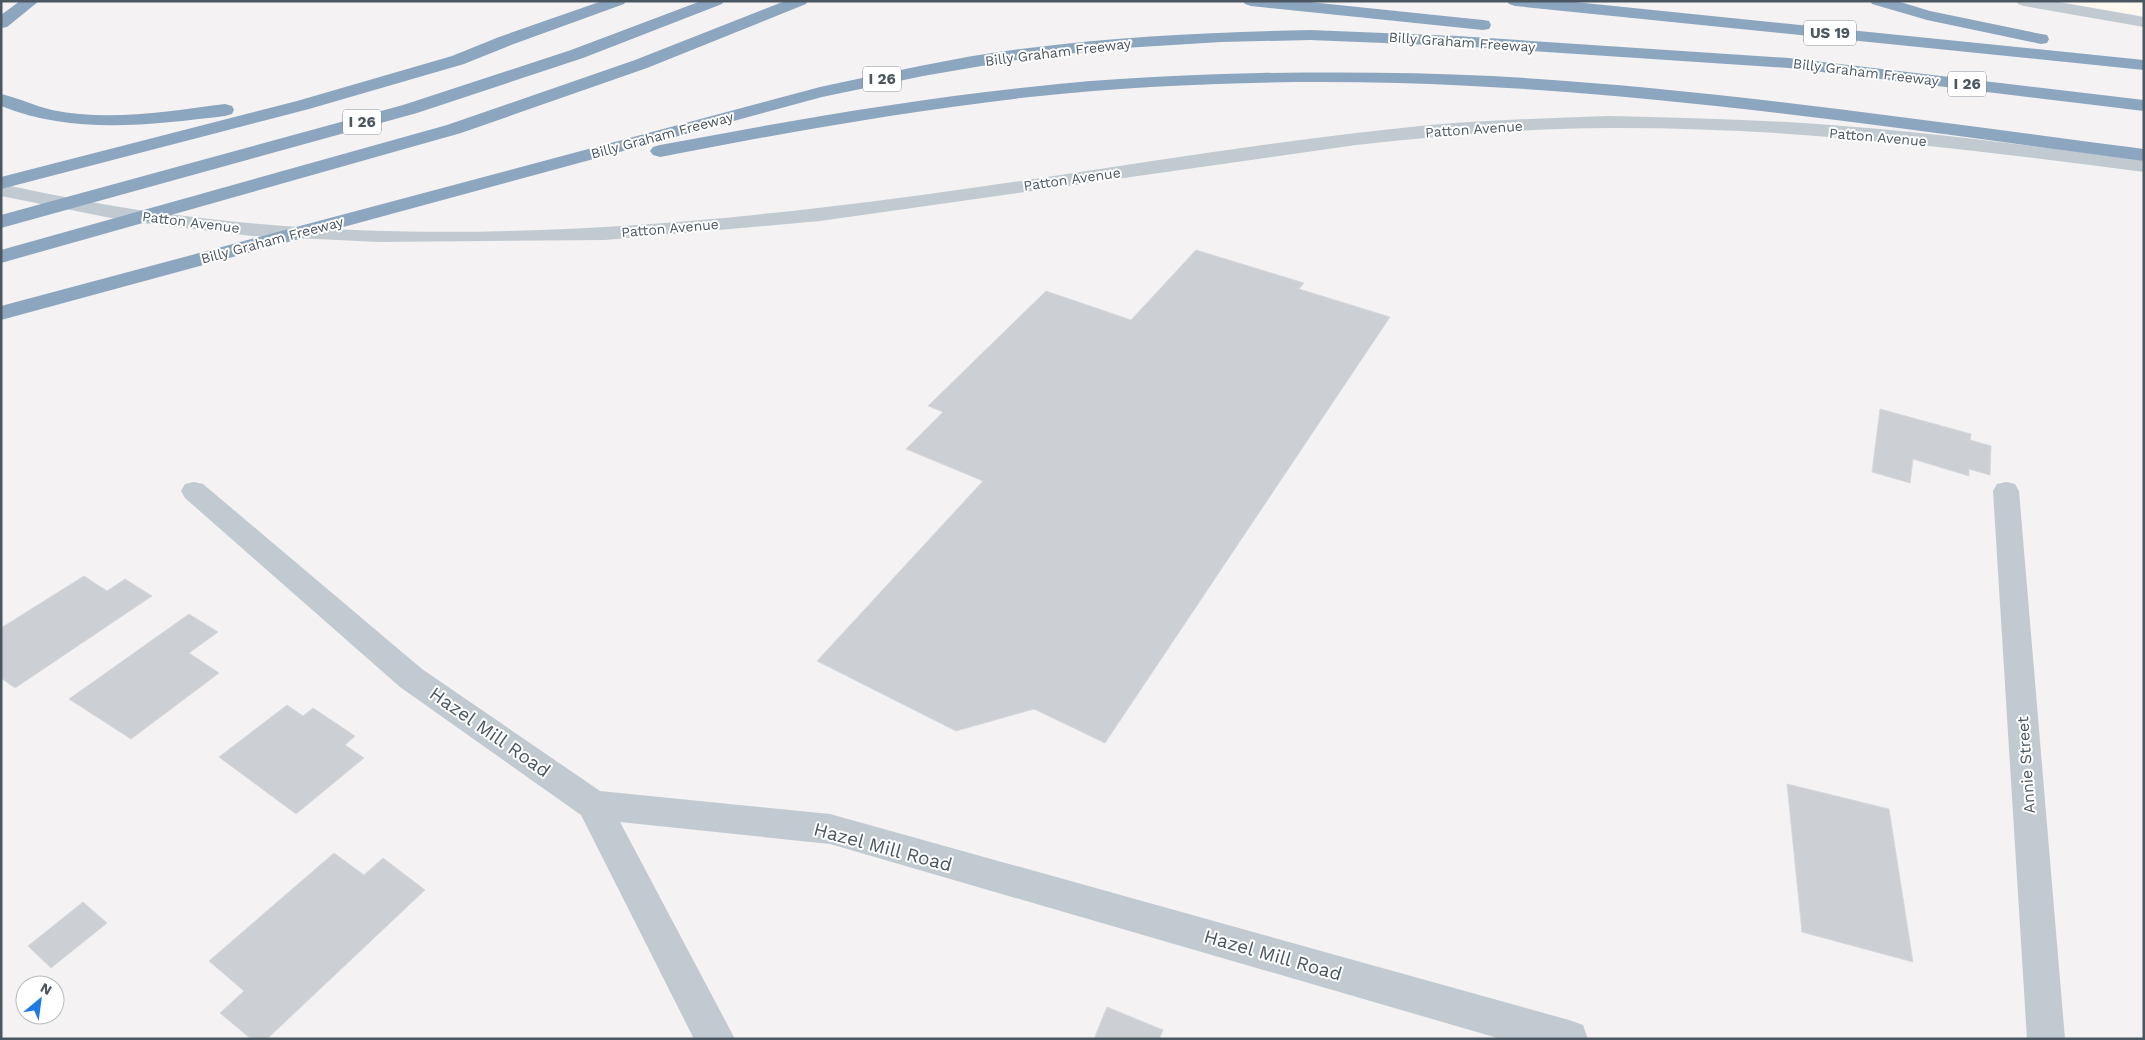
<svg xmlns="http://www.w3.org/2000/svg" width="2145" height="1040" font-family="'Work Sans',sans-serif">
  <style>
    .commercial { fill: #fcf8ee }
    .building { fill: #cccfd4; stroke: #d7d9dd }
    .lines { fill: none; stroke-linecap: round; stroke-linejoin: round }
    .minor { fill: #c1cad1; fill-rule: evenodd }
    .tertiary { fill: #c1cad1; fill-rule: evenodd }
    .motorway { fill: #8ca6bf; fill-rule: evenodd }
    .labels { text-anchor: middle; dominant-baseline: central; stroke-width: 4; stroke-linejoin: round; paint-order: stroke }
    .far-street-label { font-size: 14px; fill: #4a5660; stroke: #fff }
    .shield { fill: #fff; stroke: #808990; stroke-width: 1 }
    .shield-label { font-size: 15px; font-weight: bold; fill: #4a5660 }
    .street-label { font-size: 16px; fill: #4a5660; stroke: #fff }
    .near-street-label { font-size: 19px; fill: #4a5660; stroke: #fff }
  </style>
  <rect width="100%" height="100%" fill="#f4f2f2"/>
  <!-- commercial -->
  <path class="commercial" d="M2056,1h88v15z"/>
  <!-- building -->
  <g class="building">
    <path d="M1196,250l108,33 -5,6 91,28 -285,426 -71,-34 -78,22 -139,-70 166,-180 -77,-32 37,-37 -15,-6 118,-115 85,29z"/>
    <path d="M1880,409l91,25 -1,6 21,6 -1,29 -21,-6v7l-56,-17 -3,24 -38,-11z"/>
    <path d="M84,576l23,15 18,-12 27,17 -137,92 -14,-10v-50z"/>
    <path d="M189,614l29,18 -29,21 30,20 -88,66 -62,-40z"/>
    <path d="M287,705l16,11 10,-8 42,28 -10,9 19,13 -68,56 -77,-57z"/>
    <path d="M1787,784l102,25 24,153 -111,-30z"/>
    <path d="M334,853l30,22 19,-17 42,32 -158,149h-16l-31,-26 24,-22 -35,-30z"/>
    <path d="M83,902l24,21 -56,45 -23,-22z"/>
    <path d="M1107,1007l56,23 -4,9h-65z"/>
  </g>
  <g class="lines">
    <!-- minor -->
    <g class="minor">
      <path d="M194,482l9,2 219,185 178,122 230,23 739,206 14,5 5,14h-87l-671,-195 -210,-22 115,217h-41l-113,-224 -181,-128 -215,-189 -4,-7 4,-7z"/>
      <path d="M2006,482l9,2 4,7 46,548h-38l-34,-548 4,-7z"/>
    </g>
    <!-- tertiary -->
    <g class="tertiary">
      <path d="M2016,1h37l91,16v10l-120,-21 -6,-2z"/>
      <path d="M1609,116c59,1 118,3 178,6 119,7 238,23 357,38v12c-177,-23 -356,-45 -535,-44 -85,0 -169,8 -253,17l-536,76 -215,19 -226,2 -127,-6 -126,-15 -125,-25v-12c61,13 122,25 184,32 210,27 424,16 633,-8 205,-23 407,-63 612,-83 60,-5 119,-7 179,-9z"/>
    </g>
    <!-- motorway -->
    <g class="motorway">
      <path d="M20,1h19l-32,26 -6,1v-13z"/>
      <path d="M602,1h24l-2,3 -113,41 -47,19 -155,45 -308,80v-12l296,-76 155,-45 47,-19z"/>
      <path d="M701,1h23l-2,3 -139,54 -166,55 -416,115v-13l402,-110 168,-55z"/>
      <path d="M785,1h23l-2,3 -159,64 -186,65 -460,130v-13l446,-125 188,-65z"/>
      <path d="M1243,1h57l183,19 6,1 2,4 -2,4 -6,1 -232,-24 -6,-2z"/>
      <path d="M1507,1h58l579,59v10l-629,-64 -6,-2z"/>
      <path d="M1870,1h27l33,10 111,23 6,1 2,4 -2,4 -6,1 -114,-24 -55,-16z"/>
      <path d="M1310,30l147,6 332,22 355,42v11l-355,-43 -332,-22 -147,-6 -89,2 -97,6 -96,10 -105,18 -101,21 -821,223v-14l819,-219c69,-14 139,-31 209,-39 94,-12 187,-16 281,-18z"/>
      <path d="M1260,73c78,-1 155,-1 232,3 218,12 435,45 652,73v12c-248,-33 -496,-71 -746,-78 -123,-3 -246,1 -368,14 -124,14 -247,36 -370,60l-7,-2 -3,-4 3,-4 7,-2c123,-23 246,-45 370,-58 76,-9 153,-12 230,-14z"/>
      <path d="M1,94c18,4 34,12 51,16 57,12 117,1 173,-6l7,2 2,4 -2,4 -7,2c-76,9 -151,19 -224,-10z"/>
    </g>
  </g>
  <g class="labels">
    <!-- far-street labels -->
    <g class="far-street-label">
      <text transform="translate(1462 42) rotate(4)">Billy Graham Freeway</text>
      <text transform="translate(1058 52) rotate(-7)">Billy Graham Freeway</text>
      <text transform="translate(1866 72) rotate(7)">Billy Graham Freeway</text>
      <text transform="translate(1474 129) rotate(-4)">Patton Avenue</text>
      <text transform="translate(662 135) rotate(-15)">Billy Graham Freeway</text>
      <text transform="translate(1878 137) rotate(5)">Patton Avenue</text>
      <text transform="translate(1072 179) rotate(-8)">Patton Avenue</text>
      <text transform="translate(191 222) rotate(7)">Patton Avenue</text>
      <text transform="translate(670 228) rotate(-5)">Patton Avenue</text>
      <text transform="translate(272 240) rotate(-15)">Billy Graham Freeway</text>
    </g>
    <!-- shield labels -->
    <g class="shield">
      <rect x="1804" y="20.5" width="52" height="25" rx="4"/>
      <rect x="863" y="66.5" width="38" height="25" rx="4"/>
      <rect x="1948" y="71.5" width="38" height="25" rx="4"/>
      <rect x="343" y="109.5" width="38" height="25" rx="4"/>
    </g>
    <g class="shield-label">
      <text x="1830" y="33">US 19</text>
      <text x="882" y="79">I 26</text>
      <text x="1967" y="84">I 26</text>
      <text x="362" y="122">I 26</text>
    </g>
    <!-- street labels -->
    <g class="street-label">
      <text transform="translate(2026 765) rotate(-94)">Annie Street</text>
    </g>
    <!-- near-street labels -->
    <g class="near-street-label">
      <text transform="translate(490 732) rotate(35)">Hazel Mill Road</text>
      <text transform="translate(883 847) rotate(15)">Hazel Mill Road</text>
      <text transform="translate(1273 955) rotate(16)">Hazel Mill Road</text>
    </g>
  </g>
  <!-- border -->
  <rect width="2145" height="1040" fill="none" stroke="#4a5660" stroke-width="5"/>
  <!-- north arrow -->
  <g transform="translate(40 1000) rotate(29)"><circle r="24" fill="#ffffff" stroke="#b7bbbf"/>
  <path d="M0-4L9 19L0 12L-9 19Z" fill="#1e7ae3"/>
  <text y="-8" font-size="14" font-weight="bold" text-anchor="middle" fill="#4a5660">N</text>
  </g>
</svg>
